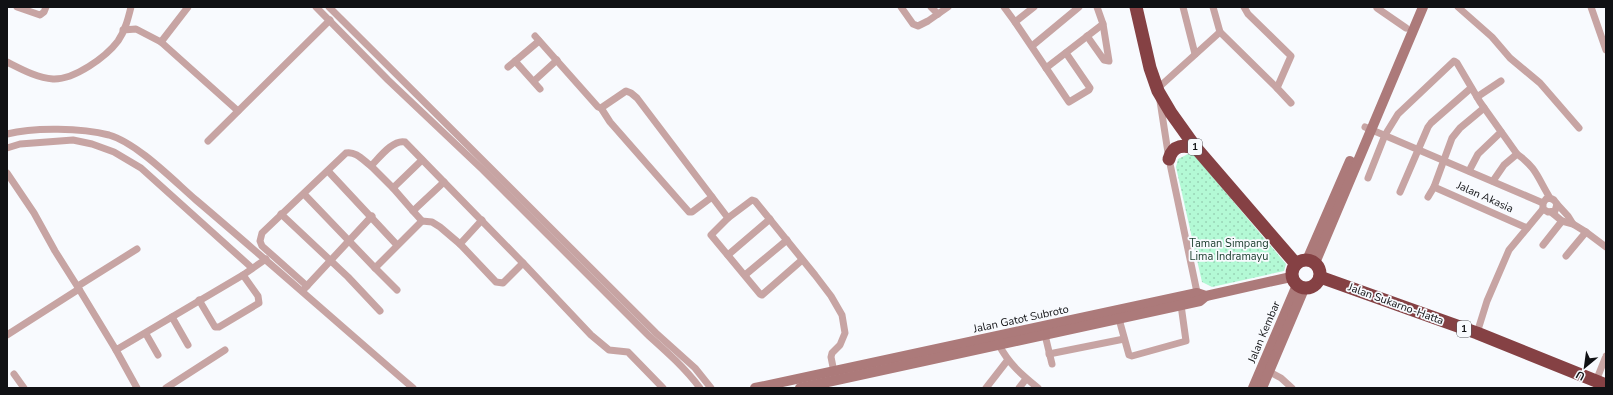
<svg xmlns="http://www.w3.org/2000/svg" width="1613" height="395" font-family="'Nunito Sans',sans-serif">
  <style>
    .park { fill: url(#park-dots) }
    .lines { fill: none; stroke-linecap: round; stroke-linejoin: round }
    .street { stroke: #c7a4a3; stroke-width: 7 }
    .secondary { stroke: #ac7a7a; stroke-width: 10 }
    .highway { stroke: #854144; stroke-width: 13 }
    .labels { text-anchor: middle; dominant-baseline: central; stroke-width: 3.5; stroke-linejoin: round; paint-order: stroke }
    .shield { fill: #f8fafe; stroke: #56575a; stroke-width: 1 }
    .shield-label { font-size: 10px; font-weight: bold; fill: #101114 }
    .street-label { font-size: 11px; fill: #101114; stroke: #f8fafe }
    .park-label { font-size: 11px; fill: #193b2b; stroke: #f8fafe }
  </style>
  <defs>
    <pattern id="park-dots" width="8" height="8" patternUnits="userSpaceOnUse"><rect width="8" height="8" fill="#b3f9d5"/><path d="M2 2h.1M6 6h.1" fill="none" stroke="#99d4b6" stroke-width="1.8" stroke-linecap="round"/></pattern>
  </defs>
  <rect width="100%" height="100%" fill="#f8fafe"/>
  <!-- park -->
  <path class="park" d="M1188,154l7,2 91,108 -2,7 -72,16 -10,-5 -26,-115 2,-8z"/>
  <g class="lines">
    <!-- street -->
    <g class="street">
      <path d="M17,7l23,8 4,-3 2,-5"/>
      <path d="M316,7l72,73 95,90 165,165c19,17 37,33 52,53"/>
      <path d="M329,7l327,326 39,35 16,20"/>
      <path d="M901,7l12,17 5,2 10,-5 20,-14"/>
      <path d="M931,7l7,7"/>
      <path d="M1004,7l11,15"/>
      <path d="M1034,7l-19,15 54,80 20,-12 1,-2 -24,-35"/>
      <path d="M1183,7l12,47"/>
      <path d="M1213,7l7,25 57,56"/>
      <path d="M1244,7l4,7 43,42 -14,32 14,15"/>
      <path d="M1458,7l34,30 18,21 30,25 39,45"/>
      <path d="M1591,7l15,43"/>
      <path d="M1377,8l29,20"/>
      <path d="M123,30l13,-1 25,13 77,69"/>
      <path d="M535,36l63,71 3,1 25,-17 5,2 6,5 91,120 24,-18 3,1 60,74 16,21 11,19 3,18 -5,12 -8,8 -1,4 3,15"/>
      <path d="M1087,36l17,24 5,1 -6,-37"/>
      <path d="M161,42l27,-35"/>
      <path d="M1032,46l47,-39"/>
      <path d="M515,61l25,28"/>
      <path d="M7,62c14,7 30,16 46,17 21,1 53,-22 65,-38 7,-10 10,-22 13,-34"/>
      <path d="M508,67l31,-26"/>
      <path d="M1046,68l57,-44 -6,-17"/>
      <path d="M534,81l23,-21"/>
      <path d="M1157,89l63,-57"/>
      <path d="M1477,97l24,-16"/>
      <path d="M1160,101l9,58 29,138"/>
      <path d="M601,108l9,14 79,90h3l20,-15"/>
      <path d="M1365,127l178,76"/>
      <path d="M7,134c27,-7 75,-6 102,1 28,8 64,45 87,65 73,62 144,125 217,188"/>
      <path d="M208,141l122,-121"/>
      <path d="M7,148l13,-4 53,-4 19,4 22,8 27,16 111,100"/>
      <path d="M371,166l22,22"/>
      <path d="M328,171l69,74"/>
      <path d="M1469,171l9,-17 23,-22"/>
      <path d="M7,173l27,40 21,38 24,38 37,61 127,-75 23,-16"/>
      <path d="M1368,178l17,-43 13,-21 56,-53 3,2 23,39 37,52"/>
      <path d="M1493,181l11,-16 13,-11c20,14 21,25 33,44l4,2 3,4 -2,7 -7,1 -5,-3v-6l3,-4 4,-1"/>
      <path d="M444,182l-31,29 9,10 10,1 8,5 20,17"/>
      <path d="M1434,187l93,41"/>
      <path d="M1400,192l28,-65 3,-4 40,-35"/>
      <path d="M304,194l71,74 47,-47"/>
      <path d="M1428,197l6,-10 18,-49 8,-10 24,-20"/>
      <path d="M1557,204l11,12 5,8"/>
      <path d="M413,211l-20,-23 29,-28"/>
      <path d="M1551,212l11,9 11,3 13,8 20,15"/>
      <path d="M281,214l67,63 32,34"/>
      <path d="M728,218l-17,17 49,59 2,1 40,-35"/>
      <path d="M482,220l-22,24 36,38 7,1 20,-20"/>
      <path d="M1543,245l19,-24"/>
      <path d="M728,255l42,-36"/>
      <path d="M1566,256l20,-24"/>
      <path d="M375,268l22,22"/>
      <path d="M745,275l42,-35"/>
      <path d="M78,286l59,-37"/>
      <path d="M307,286l-45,-40 -2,-5 2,-8 84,-80c10,-2 17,7 25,13 8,-8 22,-27 34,-24l118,121 68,72 18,15 19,2 35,36"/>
      <path d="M305,288l67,-72"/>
      <path d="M199,300l16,27h4l40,-24 -1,-7 -15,-21"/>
      <path d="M172,317l16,28"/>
      <path d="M1119,319l10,36 3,1 54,-15 -5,-36"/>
      <path d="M1477,333l10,-32 22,-51 34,-41"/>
      <path d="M146,334l12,21"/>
      <path d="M7,335l72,-46"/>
      <path d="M1045,335l7,29"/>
      <path d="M999,345c10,19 22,29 39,43"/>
      <path d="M116,350l21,38"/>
      <path d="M1049,354l75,-15"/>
      <path d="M1266,370l15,8 11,10"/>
      <path d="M14,374l10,14"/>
      <path d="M1596,381l10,-25"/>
      <path d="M166,388l59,-38"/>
      <path d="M986,388l21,-27"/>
      <path d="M1019,388l7,-9"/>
    </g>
    <!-- secondary -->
    <g class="secondary">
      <path d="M1307,260l43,-99"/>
      <path d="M1315,263l108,-256"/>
      <path d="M755,388l442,-95 9,3 85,-19"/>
      <path d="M800,388l400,-87 6,-5"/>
      <path d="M1253,388l44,-103"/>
      <path d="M1262,388l42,-99"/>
    </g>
    <!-- highway -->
    <g class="highway">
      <path d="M1136,7l14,61 8,23 13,22 25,35 100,116"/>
      <path d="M1169,159c4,-15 15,-14 27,-11"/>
      <circle cx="1306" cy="274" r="14"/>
      <path d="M1320,277l157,56 129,52"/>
    </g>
  </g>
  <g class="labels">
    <!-- shield labels -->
    <g class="shield">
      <rect x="1188" y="139" width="14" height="16" rx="3"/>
      <rect x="1457" y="321" width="14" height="16" rx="3"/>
    </g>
    <g class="shield-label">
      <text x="1195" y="147">1</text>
      <text x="1464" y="329">1</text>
    </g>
    <!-- street labels -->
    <g class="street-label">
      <text transform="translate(1485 197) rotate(24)">Jalan Akasia</text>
      <text transform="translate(1396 304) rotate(20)">Jalan Sukarno-Hatta</text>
      <text transform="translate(1021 319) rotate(-12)">Jalan Gatot Subroto</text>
      <text transform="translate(1264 332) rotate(-67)">Jalan Kembar</text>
    </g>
    <!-- park labels -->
    <g class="park-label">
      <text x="1229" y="243">Taman Simpang<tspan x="1229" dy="13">Lima Indramayu</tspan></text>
    </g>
  </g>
  <!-- border -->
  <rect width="1613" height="395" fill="none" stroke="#101114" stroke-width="16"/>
  <!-- north arrow -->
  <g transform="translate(1585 367) rotate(209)" stroke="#f8fafe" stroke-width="3" paint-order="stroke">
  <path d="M0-3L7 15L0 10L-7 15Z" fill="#101114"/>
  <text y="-6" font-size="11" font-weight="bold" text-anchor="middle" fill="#101114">U</text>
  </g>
</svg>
